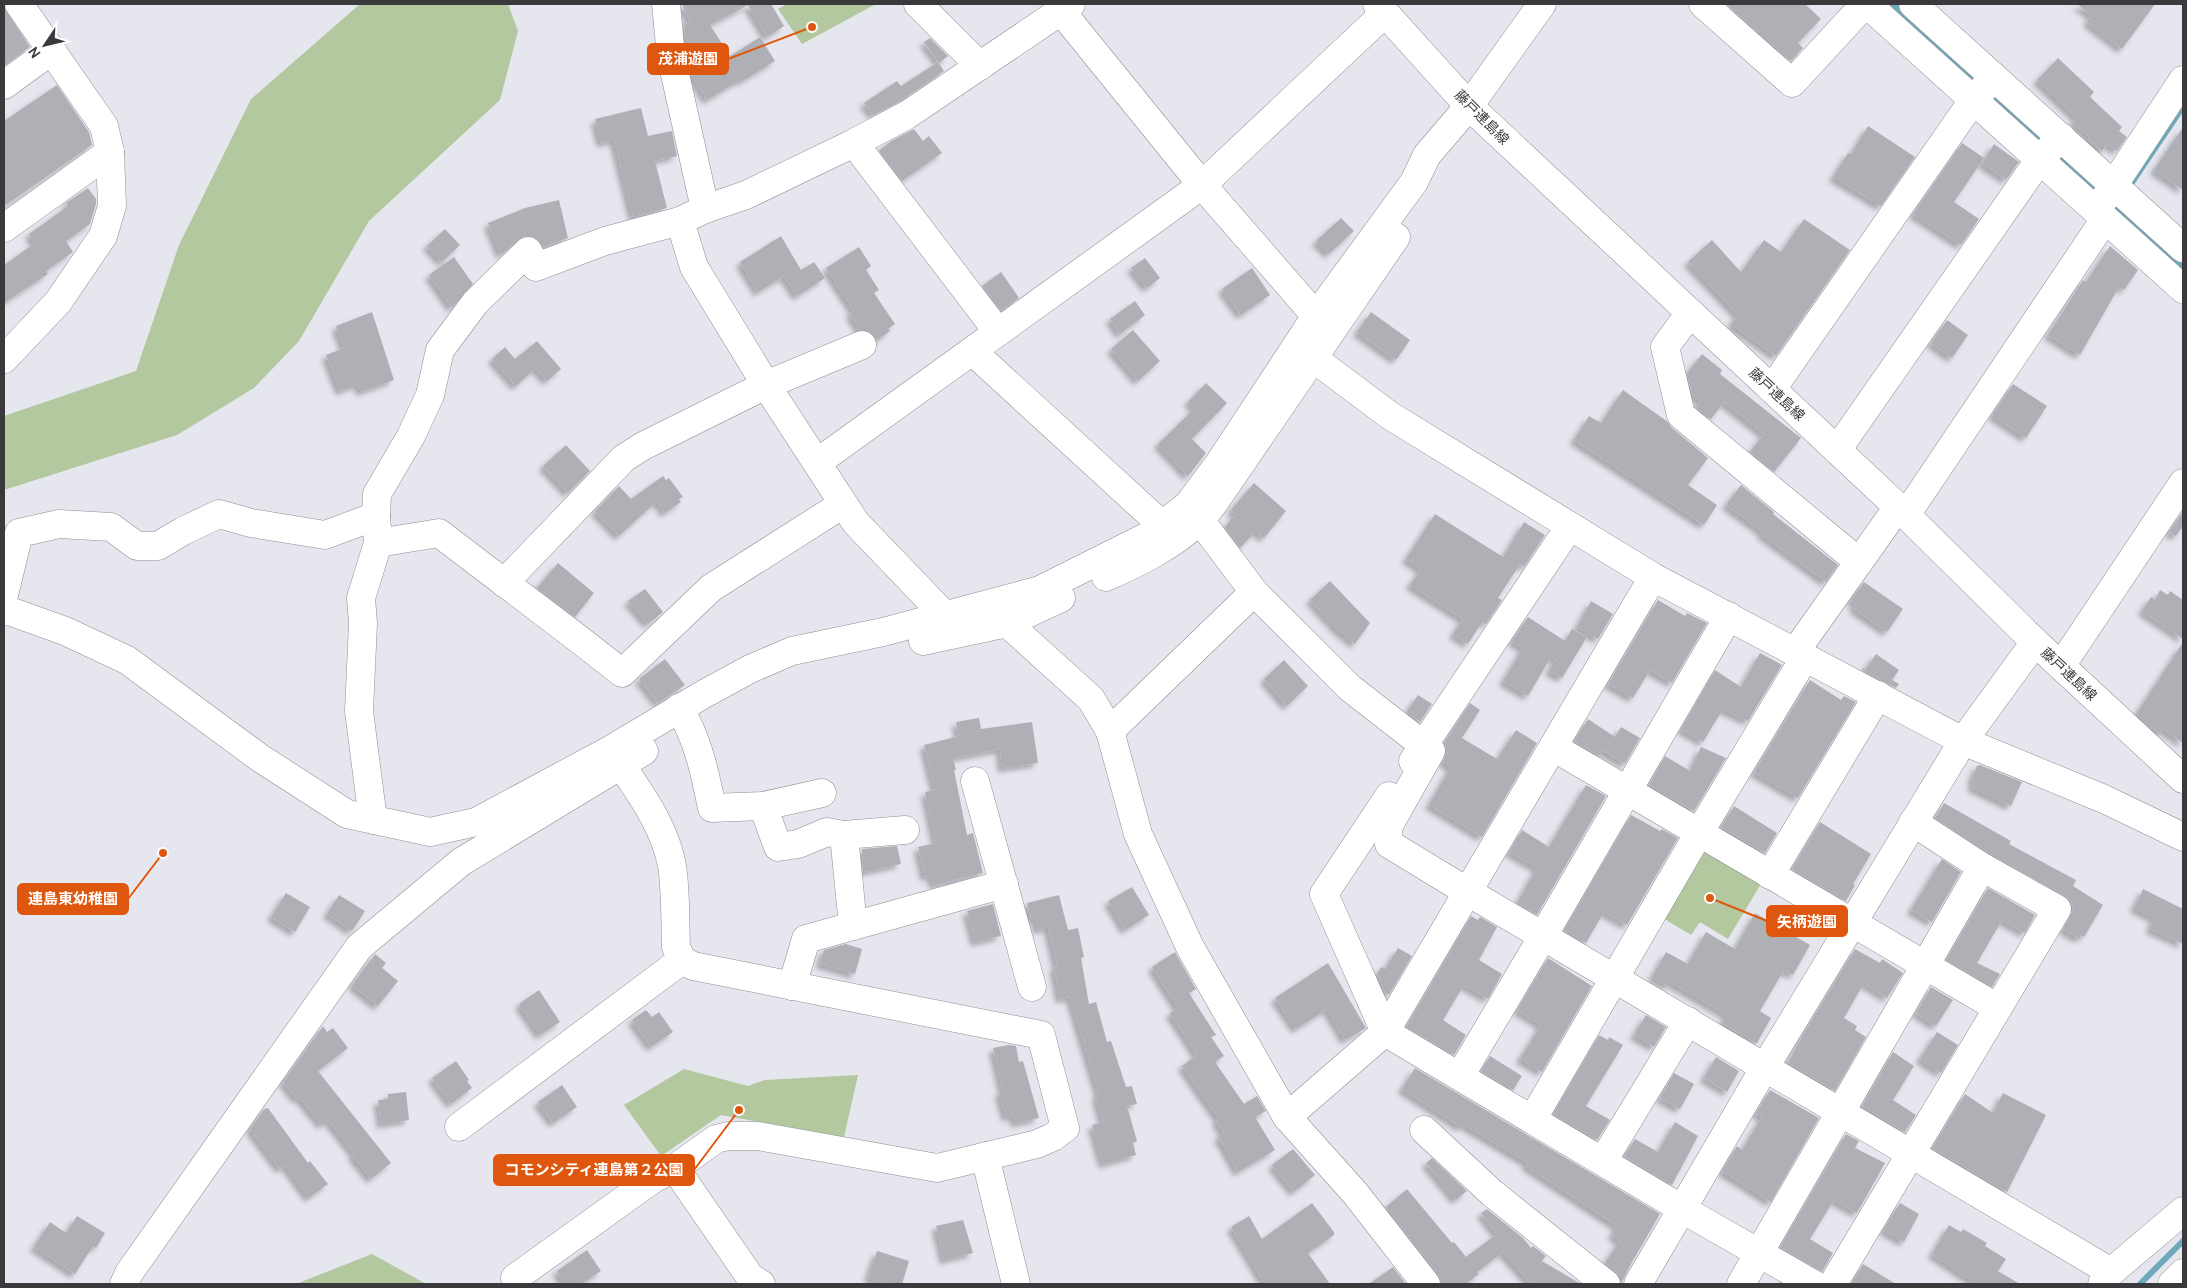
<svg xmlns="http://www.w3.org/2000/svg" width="2187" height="1288" font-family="Cabin,'Noto Sans JP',sans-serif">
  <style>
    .green { fill: #b3c89f }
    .water { fill: #6faaba }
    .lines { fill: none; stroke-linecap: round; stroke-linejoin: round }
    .stream { stroke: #6faaba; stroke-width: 6 }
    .building { fill: #afafb6; filter: url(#shadow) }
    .minor-casing { stroke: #8e8e94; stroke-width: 29 }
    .major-casing { stroke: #8e8e94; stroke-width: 29 }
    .minor { stroke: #fff; stroke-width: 28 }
    .major { stroke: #fff; stroke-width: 28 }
    .labels { text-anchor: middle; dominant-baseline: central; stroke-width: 4; stroke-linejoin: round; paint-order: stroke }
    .street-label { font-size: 14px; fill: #3a3a3d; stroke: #fff }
    .leader { fill: none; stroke: #df570e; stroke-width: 2 }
    .callout-dot { fill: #df570e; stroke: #fff; stroke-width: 2 }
    .callout { fill: #df570e; stroke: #df570e; stroke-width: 2 }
    .callout-label { font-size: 15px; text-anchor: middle; font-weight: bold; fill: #fff }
  </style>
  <defs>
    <filter id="shadow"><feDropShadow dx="-4.5" dy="4.5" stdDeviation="2.5" flood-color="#0004"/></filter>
  </defs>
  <rect width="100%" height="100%" fill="#e6e6ee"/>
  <!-- green -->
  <g class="green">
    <path d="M360,4h148l10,27 -18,69 -131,121 -70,120 -45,47 -77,47 -173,55v-74l132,-45 43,-126 72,-146z"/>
    <path d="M787,4h89l-74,40 -24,-35z"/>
    <path d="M1705,847l57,35 -34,57 -28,-17 -9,13 -33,-20z"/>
    <path d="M684,1069l64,17 17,-6 93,-5 -14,62 -123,-22 -60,41 -37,-51z"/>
    <path d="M372,1254l54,30h-130z"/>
  </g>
  <!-- water -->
  <path class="water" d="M1875,4h25l201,178 82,-86v16l-62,92 62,56v22z"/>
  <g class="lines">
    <!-- stream -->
    <path class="stream" d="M2140,1284l43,-43"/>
  </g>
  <!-- building -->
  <g class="building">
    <path d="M682,4h89l13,22 -17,11 -19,-32 -38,20 20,31 30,-19 15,24 -34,21 -1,-2 -33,20 -16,-26 -1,-6 11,-7 -16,-25 -1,-11 6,-4z"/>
    <path d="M1726,4h79l16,15 -23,24 5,5 -12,13z"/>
    <path d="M2077,4h78l-33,45 -35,-27 5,-6z"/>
    <path d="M4,7l26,40 -26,19z"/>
    <path d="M930,38l18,18 -9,7 -15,-21z"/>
    <path d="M2058,58l36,34 -4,5 32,30 -3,4 8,6 -10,14 -9,-7 -6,7 -14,-12 2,-2 -17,-14 4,-5 -40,-38z"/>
    <path d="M938,62l6,9 -45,31 -26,13 -9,-12 33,-22 4,5z"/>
    <path d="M57,85l32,47 3,13 -88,61v-85z"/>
    <path d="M641,108l7,28 24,-5 5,25 -22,5 12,47 -34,9 -19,-77 -13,3 -6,-24z"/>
    <path d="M1868,126l47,31 -34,49 -48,-29 15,-24 3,1z"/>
    <path d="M2183,127v63l-29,-20z"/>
    <path d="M914,129l9,12 6,-5 13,17 -40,28 -23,-30 12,-10z"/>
    <path d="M1962,143l22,15 -30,44 25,17 -18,26 -48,-31z"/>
    <path d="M1994,144l25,18 -13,18 -24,-17z"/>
    <path d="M88,188l8,11v5l-6,20 -24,17 7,11 -27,19 2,3 -44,29v-38l31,-22 -6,-9 39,-28 -2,-3z"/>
    <path d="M559,200l9,38 -24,9 -7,-9 -13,-2 -23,19 -13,-32 37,-15z"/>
    <path d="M1341,218l13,13 -25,23 -13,-13z"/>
    <path d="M1804,219l46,31 -74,106 -45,-32 7,-9 -50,-53 24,-22 29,32 23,-32 17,12z"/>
    <path d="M445,229l15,16 -18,17 -15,-16z"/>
    <path d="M781,236l20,34 13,-8 11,16 -28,18 -13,-20 -26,16 -18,-30z"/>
    <path d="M2110,246l28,24 -14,20 -5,-3 -39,68 -32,-20 35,-55 3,2z"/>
    <path d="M859,247l12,19 -5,4 13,20 -5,3 21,31 -7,5 2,2 -13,9 -6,-8 -11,-2 -10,-16 4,-3 -28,-43z"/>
    <path d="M454,257l19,27 -21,24 -23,-33z"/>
    <path d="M1145,258l15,20 -13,10 -16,-20z"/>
    <path d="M1252,268l18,27 -29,20 -19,-26z"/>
    <path d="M1001,272l18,26 -18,13 -19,-25z"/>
    <path d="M1135,301l10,14 -25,19 -10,-15z"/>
    <path d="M372,312l22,68 -33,12 -3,-8 -18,7 -14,-36 18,-7 -8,-22z"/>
    <path d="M1371,312l39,28 -14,20 -39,-28z"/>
    <path d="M1947,320l21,15 -16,23 -21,-15z"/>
    <path d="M1133,330l27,31 -22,20 -27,-32z"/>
    <path d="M537,341l24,28 -14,12 -11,-13 -20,18 -24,-27 13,-12 10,12z"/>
    <path d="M1702,354l20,16 -2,4 81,64 -27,34 -24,-20 14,-18 -40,-32 -13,17 -15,-12 5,-6 -9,-7 -5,-21z"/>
    <path d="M1206,383l21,20 -35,36 14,14 -18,23 -30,-32 37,-36 -7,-6z"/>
    <path d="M2013,384l34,22 -21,32 -34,-23z"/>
    <path d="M1623,390l45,32 3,5 37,31 -20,27 29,20 -13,20 -130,-85 15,-24 12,7z"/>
    <path d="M566,445l24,26 -22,22 -25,-27z"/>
    <path d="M663,476l3,4 3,-2 14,19 -4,2 2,3 -16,11 -8,-12 -38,35 -24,-25 24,-25 12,13z"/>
    <path d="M1254,483l32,28 -22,27 -8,-7 -16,17 -15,-21 11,-13 -5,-4z"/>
    <path d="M1741,485l33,27 -1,2 65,51 -12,17 -65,-48 2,-2 -37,-27z"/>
    <path d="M2183,511v15l-7,10 -7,-4z"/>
    <path d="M1435,514l68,43 21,-35 21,13 -21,32 -4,-3 -22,34 4,2 -16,24 -4,-2 -14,22 -15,-10 10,-15 -53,-34 11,-16 -15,-10z"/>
    <path d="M558,563l36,30 -19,24 -38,-29z"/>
    <path d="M1330,581l40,42 -15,21 -18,-15 -27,-29z"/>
    <path d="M1864,582l39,27 -16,23 -34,-24 3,-4 -5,-4z"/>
    <path d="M645,589l18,23 -15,12 -20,-23z"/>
    <path d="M2160,590l8,5 2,-4 13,9v39l-41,-28 9,-14 4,3z"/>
    <path d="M1658,600l27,16 2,-3 20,10 -35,60 -22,-13 -17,28 -25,-14z"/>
    <path d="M1591,601l22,13 -15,25 -21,-12z"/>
    <path d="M1528,617l37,24 7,-12 15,8 -25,41 -13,-7 7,-12 -5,-2 -23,39 -25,-15 20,-33 -11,-7z"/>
    <path d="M2183,642v101l-20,-14 -3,4 -11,-6 -12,-14z"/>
    <path d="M1760,653l22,12 -34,56 -25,-12 -20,33 -22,-13 34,-59 26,17z"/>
    <path d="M1876,654l23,16 -7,10 7,4 -3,4 -34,-18 1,-2 2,2z"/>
    <path d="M665,659l20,26 -27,18 -19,-24z"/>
    <path d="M1284,660l24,26 -21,20 -23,-27z"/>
    <path d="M1810,680l31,20 3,-4 12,6 -58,96 -44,-26z"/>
    <path d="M1418,695l14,9 -12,18 -13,-10z"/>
    <path d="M1470,703l10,7 -18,28 35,21 19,-29 21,13 -55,94 -53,-32 22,-38 -8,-5 4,-10 -3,-9z"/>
    <path d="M979,718l2,11 51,-7 6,41 -36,5 -2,-19 -47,9 3,12h-2l13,65 6,-2 10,40 -49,12 -3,-10 -6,2 -7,-30 18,-4 -11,-51 10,-2 -11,-45 35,-9 -3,-14z"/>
    <path d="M1588,719l27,18 6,-10 19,11 -15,26 -23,-14 -3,6 -25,-15z"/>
    <path d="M1701,747l25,11 -32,53 -45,-26 16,-29 25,15z"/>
    <path d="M1980,765l42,17 -11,24 -40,-19 3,-6 -3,-1 6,-14z"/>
    <path d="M1586,785l20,11 -69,119 -20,-12 20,-35 -28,-16 13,-22 27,17z"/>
    <path d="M1944,803l67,38 -2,3 67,36 -3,6 30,19 -19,32 -3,-2 -2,4 -16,-10 10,-19 -2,-8 -6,-6 -75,-42 -55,-36z"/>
    <path d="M1734,806l43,27 -12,20 -44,-26z"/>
    <path d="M1631,815l29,16 2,-2 16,9 -51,87 -23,-13 -18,31 -22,-13z"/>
    <path d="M1820,822l51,32 -18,30 2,1 -9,16 -54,-32z"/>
    <path d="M897,846l4,18 -38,8 -1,-23z"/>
    <path d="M1942,859l19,13 -29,50 -21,-12z"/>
    <path d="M1132,887l17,28 -24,15 -17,-29z"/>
    <path d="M1988,888l47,27 -10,18 -23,-13 -25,43 23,11 -8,13 -46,-27z"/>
    <path d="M2143,889l40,20v35l-33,-15 4,-11 -20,-10z"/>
    <path d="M286,893l24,14 -15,25 -24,-15z"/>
    <path d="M339,895l26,16 -13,20 -25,-17z"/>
    <path d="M1059,895l9,35 10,-2 6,29 -3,1 8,46 7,-2 11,40 4,-1 15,46 6,-1 5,18 -10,2 10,35 -4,2 3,12 -33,9 -11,-39 11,-3 -7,-27 3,-1 -29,-97 -10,2 -6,-32 3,-1 -9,-39 -10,3 -3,-12 -4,1 -4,-16z"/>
    <path d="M993,904l8,32 -26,6 -8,-31z"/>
    <path d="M1755,913l55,32 -17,30 -9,-5 -24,41 11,7 -14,25h-2l-33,-20 5,-8 -57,-33 -2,4 -16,-9 14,-25 22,12 18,-32 29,17z"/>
    <path d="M1471,916l7,4 2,-3 17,10 -18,33 23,14 -14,25 -24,-14 -21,35 23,15 -12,20 -48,-28z"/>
    <path d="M846,944l16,5 -7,25 -35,-10 4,-14z"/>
    <path d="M1398,948l14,8 -23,39 -4,-3 -8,-18 4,-7 4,2z"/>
    <path d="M1855,949l25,14 2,-4 21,14 -16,25 -23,-15 -20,35 13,8 -2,4 11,7 -31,54 -47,-28 16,-30z"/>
    <path d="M1175,952l21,37 -7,4 27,42 -5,2 13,19 -9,6 29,42 13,-8 9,15 -11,6 20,33 -37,22 -20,-36 6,-3 -8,-12 3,-2 -37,-53 15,-11 -27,-42 8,-5 -26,-41z"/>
    <path d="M375,954l11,9 -4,5 16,13 -20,25 -26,-21z"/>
    <path d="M1548,958l44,28 -50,86 -22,-13 21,-34 -24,-15z"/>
    <path d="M1328,963l38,65 -21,12 -18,-31 -31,20 -21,-31z"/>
    <path d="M1931,987l22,13 -17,26 -20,-13z"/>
    <path d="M539,990l21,32 -20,13 -21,-31z"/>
    <path d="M646,1010l6,7 7,-5 14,20 -22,15 -19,-27z"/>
    <path d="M1646,1015l20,12 -12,20 -20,-12z"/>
    <path d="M323,1026l4,6 6,-4 15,20 -30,23 73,92 -20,16 -19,-24 2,-2 -26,-33 -6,5 -23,-28 -2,2 -14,-17z"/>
    <path d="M1937,1032l21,13 -17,28 -21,-14z"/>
    <path d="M1599,1035l9,5 1,-3 14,8 -37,61 24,14 -13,20 -44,-26z"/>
    <path d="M1009,1045l7,1 3,16 4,-1 16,57 -24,5 -2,-8 -7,2 -7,-25 4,-1 -10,-43z"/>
    <path d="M1893,1052l21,14 -21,34 23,15 -11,17 -43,-26z"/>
    <path d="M1490,1056l32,20 -9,14 -32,-19z"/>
    <path d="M1716,1057l23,14 -12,21 -23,-14z"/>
    <path d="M456,1061l13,19 -2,1 5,7 -21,16 -19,-26z"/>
    <path d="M1415,1068l245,146 -28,48 -11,22 -5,-12 -11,-9 15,-22 -8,-6 5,-9 -91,-60 2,-3 -65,-39 -2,3 -59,-38z"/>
    <path d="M1674,1073l20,11 -14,25 -20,-11z"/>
    <path d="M562,1085l15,22 -24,16 -15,-21z"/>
    <path d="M1770,1090l49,28 -48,84 -49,-31 15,-25 5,4 20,-33 -6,-4z"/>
    <path d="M406,1092l3,28 -28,4 -3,-24 10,-1v-5z"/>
    <path d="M2003,1093l43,22 -39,77 -75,-44 33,-54 28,19z"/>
    <path d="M268,1108l40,55 2,-2 18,23 -19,14 -24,-33 -5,4 -30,-40 14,-20z"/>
    <path d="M1675,1122l23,14 -26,49 -48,-29 11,-17 23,13z"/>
    <path d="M1846,1134l13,7 -4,7 30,15 -28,50 -23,-13 -24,39 23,14 -11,19 -42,-25z"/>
    <path d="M1293,1149l22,26 -21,17 -22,-27z"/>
    <path d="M1432,1158l35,33 -11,9 -30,-37z"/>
    <path d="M1407,1189l45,54 2,-1 12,15 31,-23 -16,-21 6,-4 36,29 8,10 2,-2 13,10 -4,5 39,23h-50l-28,-32 -26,20 2,2 -14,10h-24l-3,-10 -52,-67z"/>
    <path d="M1312,1203l22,29v3l-26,18 22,31h-65l-34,-57 18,-11 13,23z"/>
    <path d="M1900,1203l19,11 -15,28 -21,-12z"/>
    <path d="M77,1216l28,17 -9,15 -3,-2 -18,28 -41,-27 16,-25 16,11z"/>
    <path d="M963,1220l10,33 -29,7 -8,-34z"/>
    <path d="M1949,1225l12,7 2,-3 24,14 -2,3 21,13 -8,12 22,13h-43l-45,-30z"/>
    <path d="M587,1250l14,21 -20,13h-16l-8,-13z"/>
    <path d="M877,1251l32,10 -7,23h-15l-19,-6z"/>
    <path d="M1863,1264l33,20h-45z"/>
    <path d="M1393,1267l13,17h-37z"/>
  </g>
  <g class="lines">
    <defs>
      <g id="minor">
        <path d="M666,4l5,52 34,153"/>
        <path d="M918,4l62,62"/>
        <path d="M1703,4l89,79 73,-79"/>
        <path d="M1867,4l316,285"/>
        <path d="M1913,4l270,244"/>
        <path d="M1061,11l141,174 114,131"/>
        <path d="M4,85l48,-35"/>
        <path d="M854,143l144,189"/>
        <path d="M2105,198l78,-118"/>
        <path d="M680,221l14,46 72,118 90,138 100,104"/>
        <path d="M4,228l106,-76"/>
        <path d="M1690,313l-25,34 16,68 178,147"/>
        <path d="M972,351l190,174"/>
        <path d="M1313,358l76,57 264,162 310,164 141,58 79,38"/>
        <path d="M4,359l54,-57 45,-66 9,-30 -2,-54 -6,-26 -85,-122"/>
        <path d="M1772,389l202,-290 20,-22"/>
        <path d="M1837,450l203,-291 21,-22"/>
        <path d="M818,462l384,-277 183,-172"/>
        <path d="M843,504l-132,84 -89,85c-60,-48 -122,-93 -183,-140l-61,10 -2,-27 1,-22 34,-58 19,-41 10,-45 35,-47 53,-52 8,16 69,-26 75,-20 25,-12 41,-14 108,-52 53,-28 164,-111"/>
        <path d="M1906,515l199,-296"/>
        <path d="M1200,520l54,72 96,96 81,63 -43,76 1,17 79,48 643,380"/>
        <path d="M1106,577c34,-15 66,-31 93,-56 11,-10 19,-25 28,-37l169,-247"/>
        <path d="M504,583l120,-125 19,-12 123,-61 96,-40"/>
        <path d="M4,595l15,-62 40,-9 52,3 26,19h21l25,-15 36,-17 32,9 74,12 51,-19"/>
        <path d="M1002,608l5,15 84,76 19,32 28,103 52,113 97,170 68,76 71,91"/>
        <path d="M4,611l8,1 53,19 62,29 133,98 87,56 83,18 46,-10 134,-72 94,-56 46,-25 42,-18 91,-19 157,-42 108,-54 40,-31 30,-40 98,-149 98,-134 13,-27 42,-49 73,-102"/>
        <path d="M923,641l84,-18 54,-25"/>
        <path d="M1795,652l103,-145"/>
        <path d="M2061,666l122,-183"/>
        <path d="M679,708c19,31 26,65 33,100l51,-2 59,-13"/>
        <path d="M1110,731l144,-139"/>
        <path d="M1553,747l445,261"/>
        <path d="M1413,761l157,-235"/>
        <path d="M975,781l57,206"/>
        <path d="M1389,796l-65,98 61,138 297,177 -44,75"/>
        <path d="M763,806l15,41 20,-3 29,-12 17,3 61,-5"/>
        <path d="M373,820l-14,-109 4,-88 -2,-25 17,-55"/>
        <path d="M844,835l9,91"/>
        <path d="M1770,875l108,-180"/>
        <path d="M792,986l14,-47 198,-55"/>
        <path d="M1460,1076l83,-140 186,-320"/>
        <path d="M1287,1117l98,-85 268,-455"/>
        <path d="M1532,1120l167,-287 106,-176"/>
        <path d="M459,1127l223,-167"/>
        <path d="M1424,1130l68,63 114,91"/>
        <path d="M985,1156l31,128"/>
        <path d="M1603,1161l85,-140"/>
        <path d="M675,1168l75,109 11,7"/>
        <path d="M515,1278l138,-99 22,-11 41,-29 12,-3h30l179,32 100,-24 16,-7 12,-9 -24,-93 -348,-69 -11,-6 -6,-13c-1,-26 0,-55 -4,-81 -7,-41 -37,-81 -61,-115"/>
        <path d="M124,1284l5,-11 230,-326 102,-85 183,-111"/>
        <path d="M1741,1284l241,-417"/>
        <path d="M1813,1284l-131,-75 83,-142 198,-326 72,-99"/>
        <path d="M1833,1284l224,-375 -75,-42 -69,-45"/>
        <path d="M2102,1284l9,-12 72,-61"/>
        <path d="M2172,1284l11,-11"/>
      </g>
      <path id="major" d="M1377,4l92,102 429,401 137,135 148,137"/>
    </defs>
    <!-- minor casing -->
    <use href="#minor" class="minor-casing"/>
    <!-- major casing -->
    <use href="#major" class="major-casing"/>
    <!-- minor -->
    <use href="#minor" class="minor"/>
    <!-- major -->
    <use href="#major" class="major"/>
  </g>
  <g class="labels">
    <!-- street labels -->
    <g class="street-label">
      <text transform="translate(1482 117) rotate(45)">藤戸連島線</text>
      <text transform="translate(1777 394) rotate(43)">藤戸連島線</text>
      <text transform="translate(2069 674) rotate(43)">藤戸連島線</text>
    </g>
  </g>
  <!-- callouts -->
  <path class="leader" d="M812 27L728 59M163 853L128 899M1710 898L1767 921M739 1110L694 1170"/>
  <g class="callout-dot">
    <circle cx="812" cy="27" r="5"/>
    <circle cx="163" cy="853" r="5"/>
    <circle cx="1710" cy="898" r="5"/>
    <circle cx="739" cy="1110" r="5"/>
  </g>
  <g class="callout">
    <rect x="648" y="44" width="80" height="30" rx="5"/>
    <rect x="18" y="884" width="110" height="30" rx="5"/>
    <rect x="1767" y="906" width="80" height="30" rx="5"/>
    <rect x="494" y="1155" width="200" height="30" rx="5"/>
  </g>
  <g class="callout-label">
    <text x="688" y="64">茂浦遊園</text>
    <text x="73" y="904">連島東幼稚園</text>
    <text x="1807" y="927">矢柄遊園</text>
    <text x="594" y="1175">コモンシティ連島第２公園</text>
  </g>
  <!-- border -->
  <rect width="2187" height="1288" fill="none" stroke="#3a3a3d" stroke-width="10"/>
  <!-- north arrow -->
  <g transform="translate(45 45) rotate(235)" stroke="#ffffff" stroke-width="4" paint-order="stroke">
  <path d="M0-4L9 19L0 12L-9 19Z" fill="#3a3a3d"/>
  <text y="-8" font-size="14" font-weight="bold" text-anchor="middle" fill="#3a3a3d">N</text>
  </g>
</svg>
